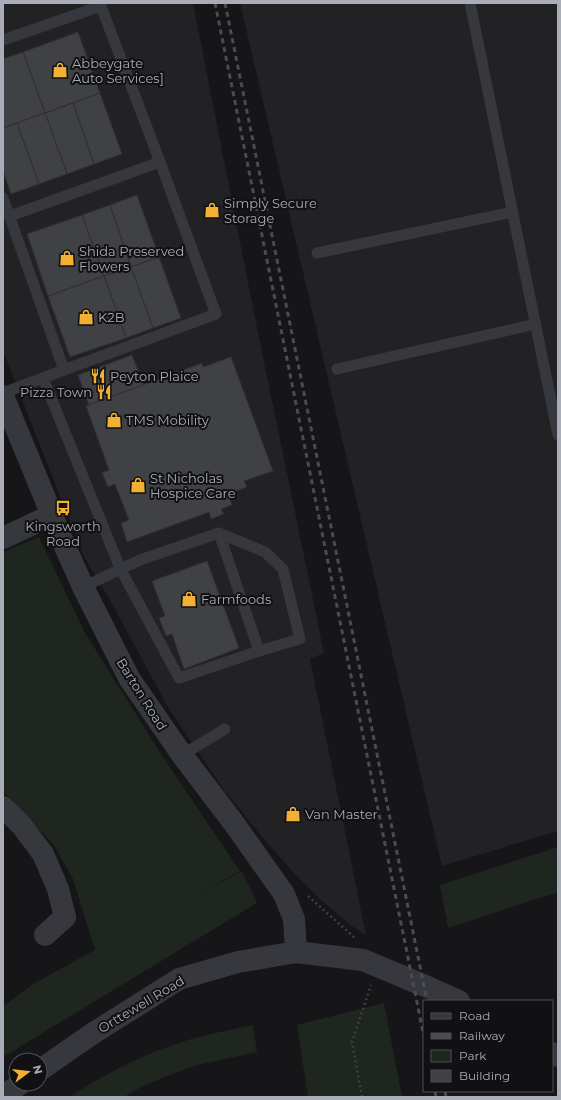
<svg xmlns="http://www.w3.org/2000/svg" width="561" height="1100" font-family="Montserrat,sans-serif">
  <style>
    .built { fill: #222225 }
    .green { fill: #1e261f }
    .building { fill: #404145; stroke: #303034 }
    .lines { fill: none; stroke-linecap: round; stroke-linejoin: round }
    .path { stroke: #3d3f44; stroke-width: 2.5; stroke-dasharray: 2 3; stroke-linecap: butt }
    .service { stroke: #37383d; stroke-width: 11 }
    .minor { stroke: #37383d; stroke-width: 22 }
    .tertiary { stroke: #37383d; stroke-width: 22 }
    .rail { stroke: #4a4c52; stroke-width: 3; stroke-dasharray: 5 4; stroke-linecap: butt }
    .labels { text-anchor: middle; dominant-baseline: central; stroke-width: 4; stroke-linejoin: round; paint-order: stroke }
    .poi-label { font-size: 13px; fill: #a8adb8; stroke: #111113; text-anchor: start }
    .street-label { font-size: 13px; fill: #a8adb8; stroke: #111113 }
  </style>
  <rect width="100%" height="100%" fill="#161618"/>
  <!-- built -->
  <g class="built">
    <path d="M3,3h190l61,310 70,340 -14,6 56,276 -14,-9 -31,-26 -30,-30 -28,-32 -39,-48 -55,-81 -59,-109 -26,-43 -63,-160 -18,-46z"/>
    <path d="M240,3h318v828l-116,35z"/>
  </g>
  <!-- green -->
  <g class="green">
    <path d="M39,537l46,96 76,121 79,117 -44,25 46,-25 15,32 -254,154v-51l30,-22 62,-34 -22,-71 -20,-35 -50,-53v-239z"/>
    <path d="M558,847v45l-110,36 -8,-43z"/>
    <path d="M384,1003l18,94h-94l-11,-72z"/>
    <path d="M253,1025l4,27 -60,13 -33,12 -31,14 -9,6h-55c32,-20 66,-39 101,-51 27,-10 55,-15 83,-21z"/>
  </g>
  <!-- building -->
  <g class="building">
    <path d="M78,32l22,61 -55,20 -22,-61z"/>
    <path d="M23,52l22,61 -42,15v-69z"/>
    <path d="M100,93l22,61 -28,10 -21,-61z"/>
    <path d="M73,103l21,61 -27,10 -22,-61z"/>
    <path d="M45,113l22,61 -28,10 -22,-61z"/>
    <path d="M17,123l22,61 -28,10 -8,-23v-43z"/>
    <path d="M137,195l22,62 -28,10 -21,-62z"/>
    <path d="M110,205l21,62 -27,9 -22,-61z"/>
    <path d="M82,215l22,61 -56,20 -21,-62z"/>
    <path d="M159,257l22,61 -28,10 -22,-61z"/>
    <path d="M131,267l22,61 -27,10 -22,-62z"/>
    <path d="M104,276l22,62 -56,19 -22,-61z"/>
    <path d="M132,355l12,30 -55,20 -11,-30z"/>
    <path d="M231,357l42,114 -29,10 3,6 -19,7 4,11 -11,4 3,5 -13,5 -2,-7 -82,30 -6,-19 8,-3 -14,-36 -7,3 -6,-14 7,-3 -23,-64 116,-43 1,4z"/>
    <path d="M207,561l32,87 -55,21 -12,-35 -6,2 -7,-18 6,-2 -13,-35z"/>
  </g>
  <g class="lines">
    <!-- path -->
    <g class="path">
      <path d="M308,896l47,42"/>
      <path d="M362,1097l-10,-55 19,-57"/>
    </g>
    <!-- service -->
    <g class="service">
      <path d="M470,3l88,432"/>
      <path d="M3,40l98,-34 59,156 56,152 -152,56 -61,23"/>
      <path d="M3,198l61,172"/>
      <path d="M10,216l150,-54"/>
      <path d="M317,253l196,-41"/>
      <path d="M337,369l199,-45"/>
      <path d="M43,378l77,190 59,110 80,-27 41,-12 -17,-70 -18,-17 -46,-19"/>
      <path d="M83,587l57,-27 79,-27 40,118"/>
      <path d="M182,755l43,-26"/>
    </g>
    <!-- minor -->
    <g class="minor">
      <path d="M3,538l49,-23"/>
      <path d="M3,807l19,19 21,28 15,35 7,28 -20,18"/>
    </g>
    <!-- tertiary -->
    <g class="tertiary">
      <path d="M3,396l60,146 20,45 46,91 53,77 51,67 51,72 10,25 2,33"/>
      <path d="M552,1053l6,3"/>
      <path d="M40,1070l52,-36 87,-55 59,-17 58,-10 67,8 67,28 29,13"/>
      <path d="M3,1096l17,-12"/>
    </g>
    <!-- rail -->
    <g class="rail">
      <path d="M215,3l209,1034"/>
      <path d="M225,3l202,998"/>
      <path d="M435,1091l1,6"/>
      <path d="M445,1091l1,6"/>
    </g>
  </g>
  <!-- icons -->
  <defs>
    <symbol id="shop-bare" viewBox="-9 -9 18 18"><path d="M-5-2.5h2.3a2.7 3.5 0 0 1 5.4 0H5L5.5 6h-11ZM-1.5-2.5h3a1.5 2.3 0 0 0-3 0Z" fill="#f2b134" stroke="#111113" stroke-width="2.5" paint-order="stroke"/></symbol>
    <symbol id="restaurant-bare" viewBox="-9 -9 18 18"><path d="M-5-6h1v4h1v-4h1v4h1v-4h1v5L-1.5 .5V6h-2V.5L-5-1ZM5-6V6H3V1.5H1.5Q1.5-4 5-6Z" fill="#f2b134" stroke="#111113" stroke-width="2.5" paint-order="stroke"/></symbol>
    <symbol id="bus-bare" viewBox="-9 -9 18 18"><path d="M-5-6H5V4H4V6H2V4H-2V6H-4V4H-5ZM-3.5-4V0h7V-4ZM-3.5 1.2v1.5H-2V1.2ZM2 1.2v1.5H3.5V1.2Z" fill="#f2b134" stroke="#111113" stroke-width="2.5" paint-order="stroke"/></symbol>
  </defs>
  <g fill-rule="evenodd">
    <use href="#shop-bare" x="49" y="59" width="22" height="22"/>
    <use href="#shop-bare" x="201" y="199" width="22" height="22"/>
    <use href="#shop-bare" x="56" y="247" width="22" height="22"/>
    <use href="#shop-bare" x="75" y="306" width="22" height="22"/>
    <use href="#restaurant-bare" x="87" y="365" width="22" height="22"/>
    <use href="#restaurant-bare" x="93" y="381" width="22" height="22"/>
    <use href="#shop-bare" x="103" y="409" width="22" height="22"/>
    <use href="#shop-bare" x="127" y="474" width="22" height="22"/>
    <use href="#bus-bare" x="52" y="497" width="22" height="22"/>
    <use href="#shop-bare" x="178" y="588" width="22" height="22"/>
    <use href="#shop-bare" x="282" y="803" width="22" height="22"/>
  </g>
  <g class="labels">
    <!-- poi labels -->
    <g class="poi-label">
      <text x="72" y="63">Abbeygate<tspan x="72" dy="15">Auto Services]</tspan></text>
      <text x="224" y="203">Simply Secure<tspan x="224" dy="15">Storage</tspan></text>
      <text x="79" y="251">Shida Preserved<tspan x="79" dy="15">Flowers</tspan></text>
      <text x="98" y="317">K2B</text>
      <text x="110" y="376">Peyton Plaice</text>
      <text x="92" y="392" text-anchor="end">Pizza Town</text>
      <text x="126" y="420">TMS Mobility</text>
      <text x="150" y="478">St Nicholas<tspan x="150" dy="15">Hospice Care</tspan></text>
      <text x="63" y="526" text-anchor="middle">Kingsworth<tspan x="63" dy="15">Road</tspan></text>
      <text x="201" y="599">Farmfoods</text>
      <text x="305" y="814">Van Master</text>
    </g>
    <!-- street labels -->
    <g class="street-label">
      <text transform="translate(142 694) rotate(58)">Barton Road</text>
      <text transform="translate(141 1004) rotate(-31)">Orttewell Road</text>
    </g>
  </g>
  <!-- border -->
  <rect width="561" height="1100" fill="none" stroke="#a8adb8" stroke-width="8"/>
  <!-- legend -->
  <rect x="423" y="1000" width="130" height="92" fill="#111113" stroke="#4d4f55"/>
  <rect x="431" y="1013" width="20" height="6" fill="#37383d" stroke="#4d4f55"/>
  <text x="459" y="1020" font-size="12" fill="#a8adb8">Road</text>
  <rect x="431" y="1033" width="20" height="6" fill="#4a4c52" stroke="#4d4f55"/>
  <text x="459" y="1040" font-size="12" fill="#a8adb8">Railway</text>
  <rect x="431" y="1050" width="20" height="12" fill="#1e261f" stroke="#4d4f55"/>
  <text x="459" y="1060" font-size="12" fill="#a8adb8">Park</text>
  <rect x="431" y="1070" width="20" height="12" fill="#404145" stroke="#4d4f55"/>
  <text x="459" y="1080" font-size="12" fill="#a8adb8">Building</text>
  <!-- north arrow -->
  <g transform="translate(28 1072) rotate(75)"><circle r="19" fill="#111113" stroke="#4d4f55"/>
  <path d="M0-3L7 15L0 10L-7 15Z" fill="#f2b134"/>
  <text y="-6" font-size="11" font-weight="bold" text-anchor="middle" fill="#a8adb8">N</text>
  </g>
</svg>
